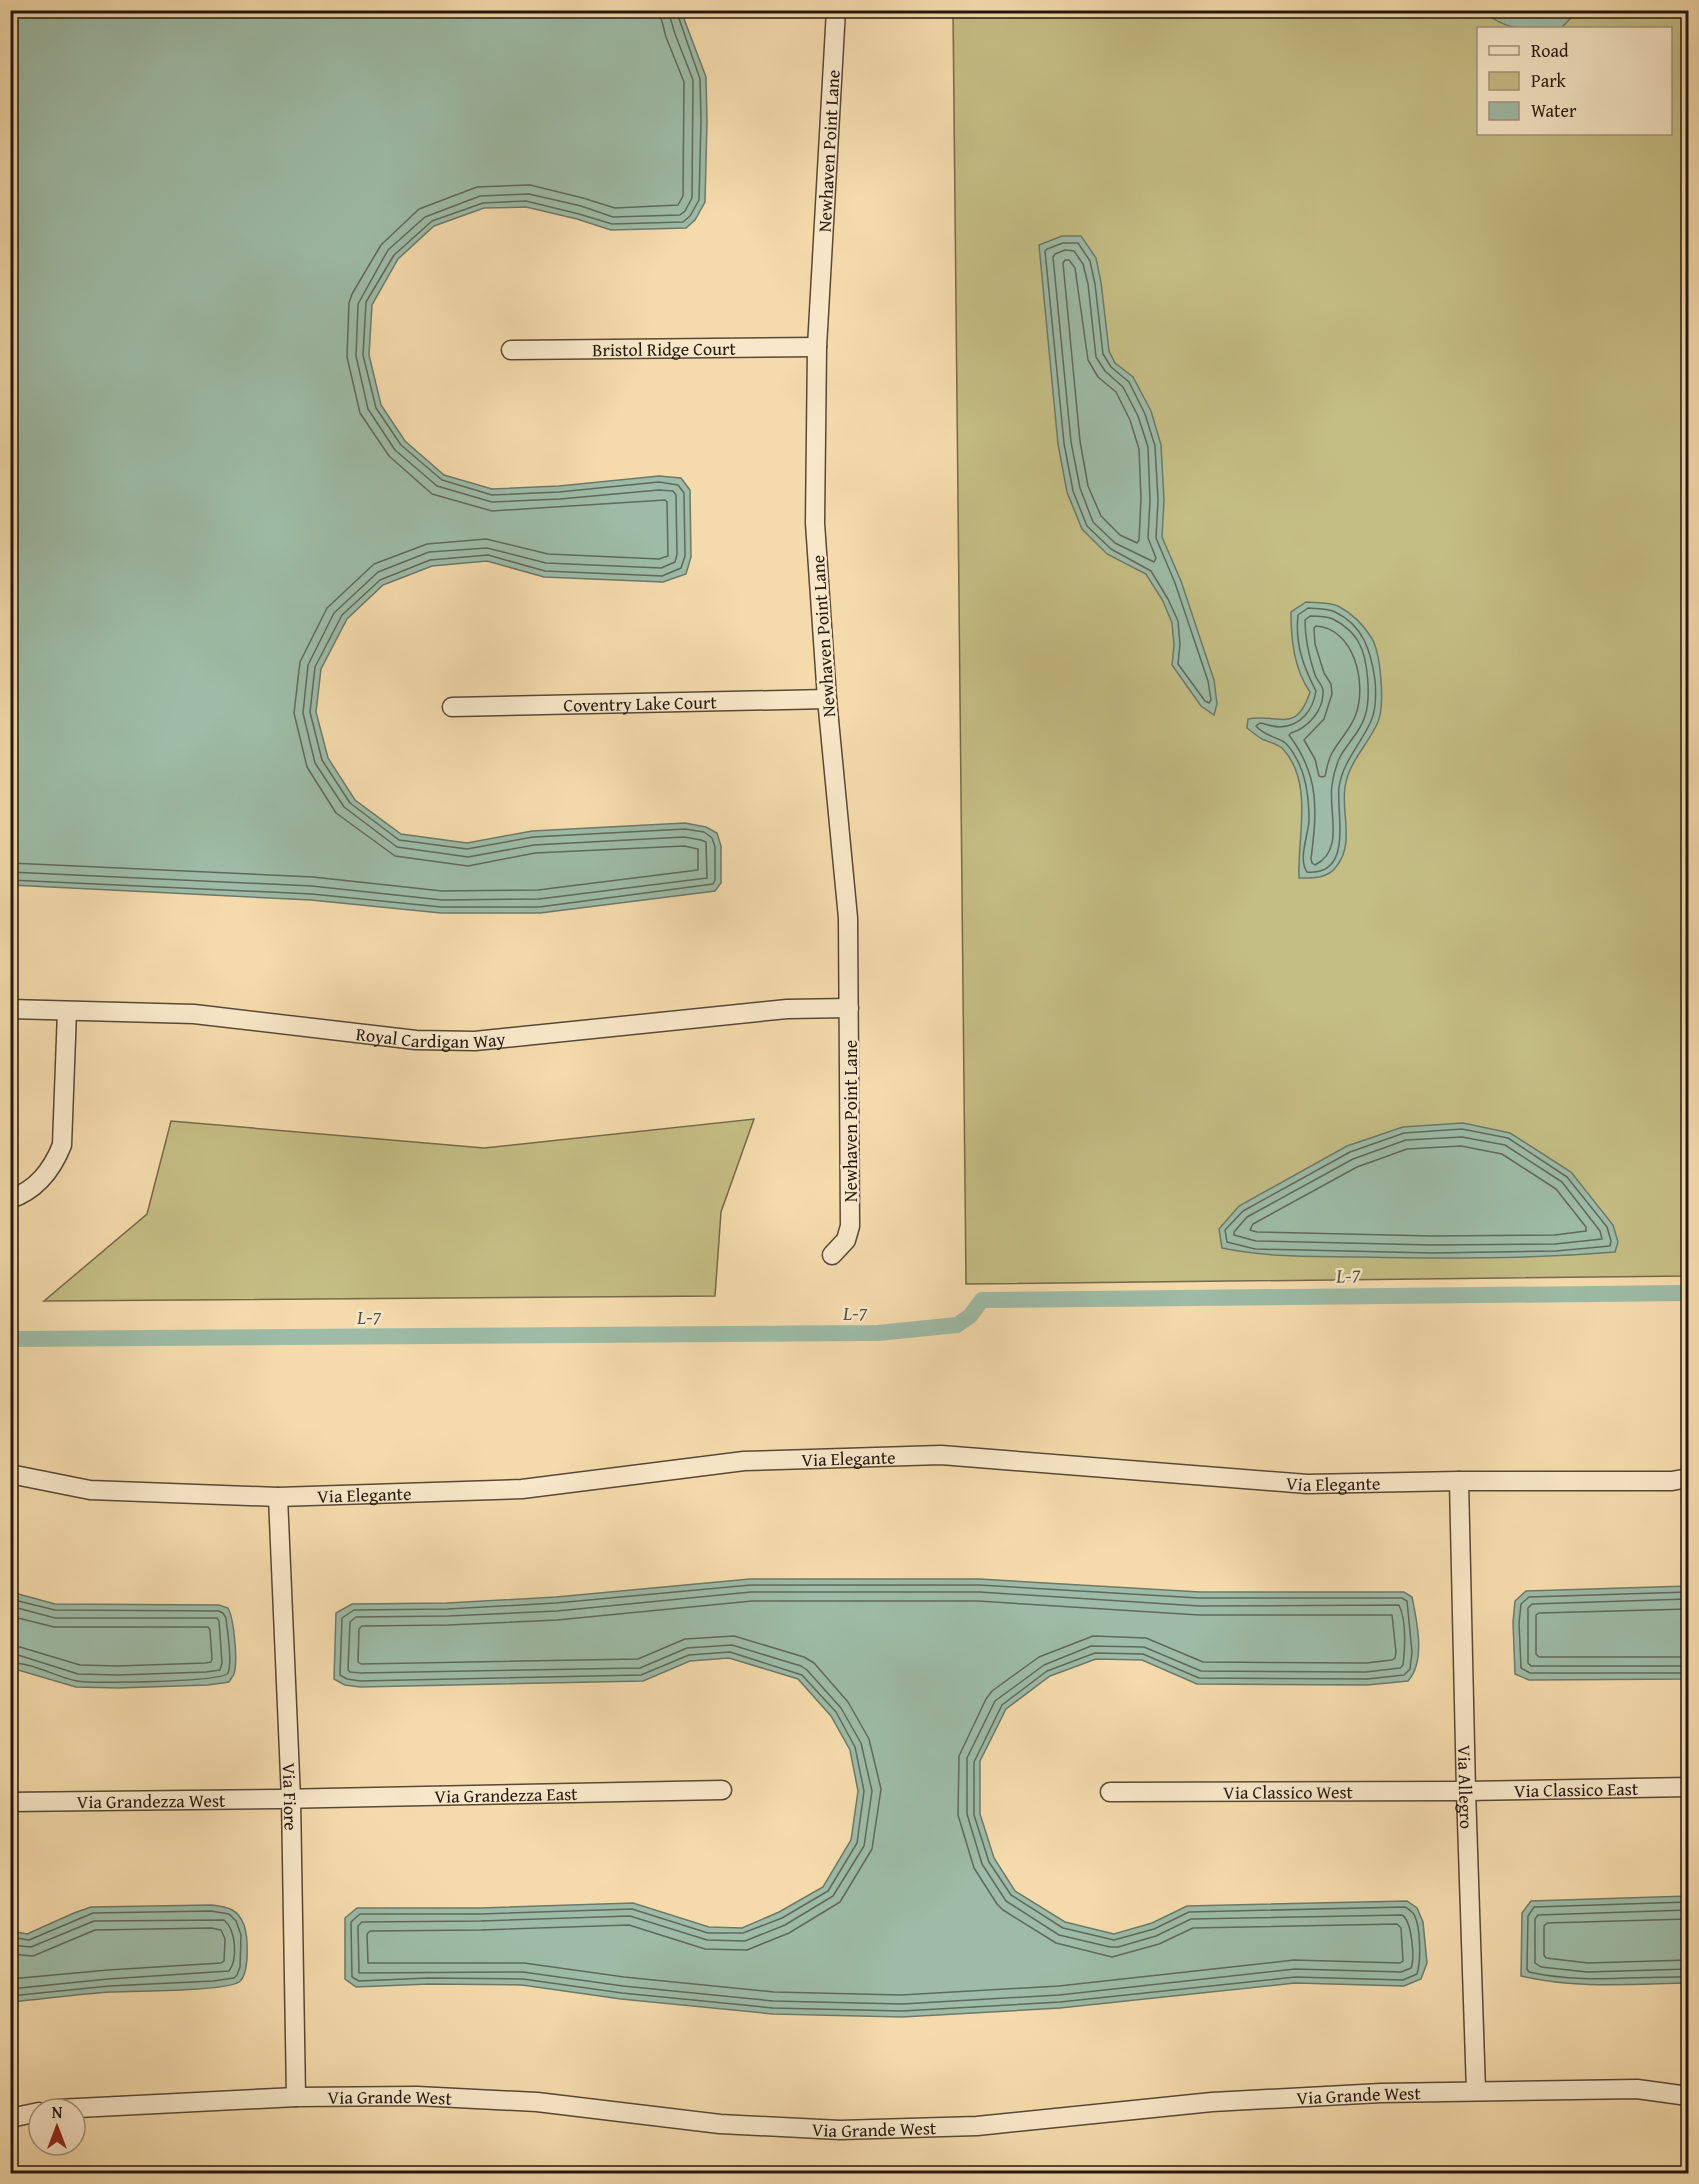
<svg xmlns="http://www.w3.org/2000/svg" width="1699" height="2184" font-family="'Gentium Book Plus',serif">
  <style>
    .green { fill: #c4bd84; stroke: #746a4a; stroke-width: 1.5; fill-rule: evenodd }
    .water { fill: #9dbba6; stroke: #6c796a; stroke-width: 1.5 }
    .lines { fill: none; stroke-linecap: round; stroke-linejoin: round }
    .shore { stroke: #60695a; stroke-width: 1.5 }
    .canal { stroke: #9dbba6; stroke-width: 16 }
    .street-casing { stroke: #584836; stroke-width: 21 }
    .street { stroke: #f8e8c9; stroke-width: 18 }
    .labels { text-anchor: middle; dominant-baseline: central; stroke-width: 5; stroke-linejoin: round; paint-order: stroke }
    .street-label { font-size: 18px; fill: #23170f; stroke: #f8e8c9 }
    .water-label { font-size: 20px; font-style: italic; fill: #4e5044; stroke: #f8e8c9 }
  </style>
  <rect width="100%" height="100%" fill="#f5dbac"/>
  <filter id="stains"><feTurbulence type="fractalNoise" baseFrequency=".00333" numOctaves="4"/><feColorMatrix values="0 0 0 0 .2 0 0 0 0 .09 0 0 0 0 .02 0 0 0 .5 -.17"/></filter>
  <radialGradient id="worn" r=".72"><stop offset=".6" stop-color="#630" stop-opacity="0"/><stop offset="1" stop-color="#630" stop-opacity=".3"/></radialGradient>
  <!-- green -->
  <g class="green">
    <path d="M953,11h735v1265l-722,8zM1478,28h192v106h-192z"/>
    <path d="M754,1119l-33,93 -6,84 -671,5 103,-87 24,-93 313,27z"/>
  </g>
  <!-- water -->
  <g class="water">
    <path d="M14,11h667l25,66 1,44 -2,81 -10,18 -9,8 -75,2 -34,-11 -51,-12 -42,1 -50,18 -36,33 -26,46 -3,50 12,50 24,36 39,34 48,14 67,-3 100,-10 22,2 9,12 1,67 -5,17 -23,8 -119,-5 -57,-16 -55,5 -49,19 -36,34 -26,50 -5,43 12,46 27,42 46,34 66,9 65,-12 153,-8 21,4 11,6 4,13v37l-6,8 -175,22h-99l-130,-13 -300,-15 -1,-770z"/>
    <path d="M1482,11h96l-17,17c-36,0 -49,6 -79,-17z"/>
    <path d="M1062,236h19l15,22 5,24 8,69 6,12 18,14 18,34 10,34 3,55 -2,37 19,44 33,99 3,24 -3,11 -13,-9 -29,-41 2,-20 -2,-22 -9,-22 -17,-27 -39,-20 -25,-25 -15,-37 -9,-48 -19,-199z"/>
    <path d="M1306,602c10,1 23,0 32,4 13,7 25,18 33,31 10,15 14,68 7,85 -10,23 -29,39 -33,65 -4,26 10,57 -9,80 -9,12 -24,11 -37,11 -2,-40 15,-95 -16,-129 -5,-5 -14,-7 -21,-10 -5,-3 -10,-7 -15,-11l1,-9c31,-6 48,16 62,-27 -16,-23 -19,-52 -19,-80z"/>
    <path d="M1463,1123l47,10 61,39 42,53 5,17 -3,10c-84,7 -168,7 -252,5 -47,-1 -94,1 -141,-9l-3,-19 20,-23 108,-60 56,-19z"/>
    <path d="M750,1579h229l221,13h204l8,5c5,25 14,64 -4,84l-41,4 -170,-1 -55,-24 -46,-1 -46,17 -44,33 -26,52v53l14,44 21,33 50,31 49,12 38,-11 35,-17 220,-5 10,7 6,14 4,41 -6,16 -17,7 -109,-3 -235,25 -158,9 -129,-3 -152,-15 -99,-14 -93,-1 -73,3 -11,-8v-61l12,-10h124l152,-5 76,24 33,1 37,-16 44,-25 28,-47 7,-49 -8,-41 -19,-34 -33,-37 -69,-21 -39,3 -47,20 -283,6 -15,-2 -11,-6 2,-66 16,-9 95,-1 109,-6z"/>
    <path d="M1688,1586v93l-159,1 -14,-6 -2,-52 2,-21 11,-10z"/>
    <path d="M11,1592l44,12 164,1 9,3c6,11 10,53 6,66 -1,2 -4,6 -5,8l-21,3 -90,3 -42,-1 -65,-19z"/>
    <path d="M1688,1896v87c-55,1 -112,6 -167,-7l1,-63 9,-12z"/>
    <path d="M212,1905c16,2 26,4 32,20 4,11 6,49 -5,57 -13,9 -105,9 -128,10 -33,2 -67,7 -100,10v-71l16,3 47,-21 17,-6z"/>
  </g>
  <g class="lines">
    <!-- shore -->
    <g class="shore">
      <path d="M1063,243h15l12,18 5,23 8,70 8,13 18,15 16,32 10,32 3,54 -2,38 19,45 33,98 3,19 -2,3 -4,-2 -27,-37 2,-20 -2,-23 -10,-22 -17,-28 -40,-22 -24,-23 -14,-35 -9,-48 -19,-192 2,-2z"/>
      <path d="M1065,250l9,1 9,13 5,20 8,73 9,14 18,16 15,29 10,31 2,53 -2,38 8,20 -2,4 -39,-19 -22,-21 -13,-34 -9,-46 -18,-185 2,-3z"/>
      <path d="M1065,260h4l6,8 13,92 10,17 18,15 14,28 9,29 2,50 -2,41 -2,3 -17,-8 -19,-19 -13,-30 -8,-45 -17,-178z"/>
      <path d="M1308,608c8,1 20,0 27,4 28,13 36,39 40,68 1,12 1,30 -4,41 -10,23 -28,40 -32,66 -3,26 15,89 -32,85 -9,-13 1,-36 2,-51 0,-17 -2,-39 -9,-55 -3,-7 -10,-20 -16,-24 -10,-6 -21,-7 -28,-16l4,-3c6,1 14,4 20,4 21,-1 33,-17 36,-36 -13,-25 -21,-47 -18,-76z"/>
      <path d="M1310,616c7,0 16,0 23,3 10,5 21,14 26,24 9,16 12,55 6,73 -4,16 -19,28 -26,43 -3,7 -6,18 -7,26 -4,27 13,65 -17,80l-3,-2 -1,-4c6,-48 9,-83 -22,-124l2,-2c17,-5 33,-23 32,-42 0,-6 -6,-10 -8,-16 -6,-18 -10,-35 -10,-55z"/>
      <path d="M1316,626c38,2 51,57 40,88 -5,15 -17,26 -24,39 -4,7 -5,15 -7,23l-3,1 -3,-1 -4,-17 -11,-19 20,-21 8,-25 -1,-10 -7,-11 -9,-29 -1,-16z"/>
      <path d="M10,863l303,14 129,14 96,-1 160,-20v-21l-14,-3 -149,7 -67,13 -73,-10 -59,-43 -29,-46 -13,-54 6,-51 27,-54 47,-44 53,-20 59,-5 62,15 111,5 9,-3 -1,-54 -2,-2 -173,11 -60,-17 -43,-38 -29,-43 -13,-56 2,-54 3,-9 29,-49 38,-36 58,-22 53,-2 53,13 32,10 63,-3 5,-9 1,-114 -18,-45 -7,-27"/>
      <path d="M10,872l302,14 130,14 97,-1 168,-21 -1,-36 -5,-2 -17,-3 -150,8 -66,12 -71,-10 -53,-40 -29,-44 -12,-50 5,-48 26,-52 44,-41 51,-20 58,-4 59,15 115,5 14,-6 2,-8 -1,-59 -3,-4 -14,-1 -99,9 -68,3 -55,-16 -42,-36 -27,-41 -12,-53 2,-52 30,-54 37,-33 55,-21 49,-2 52,12 32,11 67,-2 5,-4 7,-13 1,-118 -18,-46 -7,-24"/>
      <path d="M10,880l302,14 129,13h98l174,-23 2,-4v-33l-3,-9 -8,-6 -19,-3 -152,8 -66,12 -68,-9 -49,-37 -28,-43 -12,-48 5,-45 27,-52 38,-35 50,-20 58,-5 57,16 117,5 19,-8 4,-12 -1,-63 -6,-8 -19,-3 -100,10 -67,3 -50,-15 -41,-35 -25,-37 -13,-53 3,-53 28,-47 38,-34 51,-18 43,-2 53,13 33,10 71,-2 7,-6 9,-16 2,-79 -1,-42 -24,-69"/>
      <path d="M1462,1129l46,9 59,39 40,50 4,14 -1,5 -54,5 -124,2 -177,-4 -28,-7 -2,-12 18,-19 107,-59 54,-19z"/>
      <path d="M1462,1137l43,8 57,37 38,49 2,8 -47,5 -123,1 -176,-4 -22,-6v-3l13,-15 106,-58 53,-19z"/>
      <path d="M1461,1146l41,8 54,35 30,38v4l-31,4 -123,1 -175,-4 -7,-2 3,-6 104,-57 50,-18z"/>
      <path d="M751,1585h228l220,13h203l5,3 5,51 -2,17 -6,6 -37,4 -168,-1 -56,-24 -48,-1 -48,18 -45,34 -28,57v53l15,47 22,33 52,33 51,12 40,-11 35,-17 216,-5c2,1 6,4 8,6 8,11 8,48 4,61l-14,6 -108,-3 -235,25 -158,9 -129,-3 -151,-15 -99,-14 -95,-1 -69,3 -7,-4 -1,-55 9,-8h121l151,-5 76,24h35l39,-15 46,-27 29,-48 7,-52 -9,-44 -19,-35 -34,-37 -72,-23 -41,3 -48,20 -281,6 -13,-2 -7,-4 2,-57 12,-8 94,-1 108,-6z"/>
      <path d="M751,1592h228l220,14 200,-1c8,17 6,43 4,60l-3,3 -34,4 -165,-1 -57,-24 -53,-1 -47,19 -49,36 -28,57v56l15,50 24,37 53,34 51,12h8l38,-11 35,-17 211,-4c10,6 13,43 9,53l-10,4 -106,-3 -236,26 -157,9 -129,-3 -150,-15 -100,-14 -164,1 -1,-47 4,-4 119,-1 149,-5 77,24 38,1 40,-16 48,-29 31,-50 8,-55 -11,-48 -20,-35 -34,-38 -6,-4 -69,-21 -45,3 -47,20 -280,5 -10,-1 -2,-2 2,-48 6,-5 92,-1 109,-5z"/>
      <path d="M1688,1592l-159,5 -8,7 -2,19 2,45 9,5h158"/>
      <path d="M10,1599l45,11 164,1 4,2 3,5c1,12 7,44 2,55 -5,9 -135,11 -151,8 -22,-4 -44,-19 -67,-18"/>
      <path d="M1688,1599l-156,5 -4,4v55l3,3h157"/>
      <path d="M752,1601h226l221,14h193l4,37 -1,6 -3,2 -26,3 -163,-1 -57,-24 -53,-2 -54,21 -47,34 -6,8 -27,57 -1,59 16,53 23,36 6,6 53,33 56,14 47,-13 34,-16 204,-4 4,4 2,33 -3,2 -106,-3 -235,26 -158,9 -127,-3 -150,-15 -100,-14h-156l-1,-29 3,-3 111,-1 148,-5 76,24 42,1 42,-17 51,-31 32,-53 9,-60 -12,-50 -21,-37 -34,-39 -10,-6 -70,-21 -49,3 -47,20 -277,5 -3,-2 1,-33 3,-3 86,-1 109,-5z"/>
      <path d="M10,1606l45,12h162l2,3 3,42 -2,7 -14,2 -88,3 -40,-1 -60,-19h-8"/>
      <path d="M1688,1609l-149,4 -3,2v39l3,3h149"/>
      <path d="M10,1616l44,11h154l2,3 2,29 -1,3 -6,1 -87,3 -38,-1 -60,-18 -10,-1"/>
      <path d="M1688,1902l-154,5 -6,9 -1,53 2,3c52,12 106,4 159,5"/>
      <path d="M1688,1910l-150,5 -3,4v44l6,4 46,5 101,-3"/>
      <path d="M1688,1919l-141,4 -3,3v29l2,3 42,5 100,-3"/>
      <path d="M10,1937l19,3 64,-27 118,-2 18,3 7,7 5,14 -1,32 -3,8 -3,3 -21,3 -104,5 -99,10"/>
      <path d="M10,1945l21,2 63,-26 130,-1c12,10 14,39 5,51l-121,8 -98,10"/>
      <path d="M10,1954l23,2 62,-26 116,-2 10,2 4,9 -1,22 -3,2 -113,7 -98,9"/>
    </g>
    <!-- canal -->
    <path class="canal" d="M10,1339l868,-6 79,-8 13,-9 12,-16 706,-7"/>
    <defs>
      <g id="street">
        <path id="s1" d="M511,350l306,-3"/>
        <path id="s2" d="M452,707l375,-8"/>
        <path id="s3" d="M10,1009l184,5 222,26 59,1 312,-32 62,-1"/>
        <path d="M10,1199c27,-9 42,-29 52,-54l5,-134"/>
        <path id="s4" d="M832,1255l14,-15 4,-14 -2,-308 -21,-219 -12,-176 2,-176 19,-337"/>
        <path id="s5" d="M10,1474l80,16 188,7 244,-8 222,-28 197,-6 366,29 152,-3h213l16,-3"/>
        <path id="s6" d="M1459,1481l7,310 10,300"/>
        <path id="s7" d="M278,1497l13,302 5,298"/>
        <path id="s8" d="M1110,1792l356,-1 222,-4"/>
        <path id="s9" d="M10,1802l268,-3 444,-9"/>
        <path id="s10" d="M58,2109l238,-12 121,-1 120,6 183,22 120,6 137,-4 235,-24 169,-9 256,-4 51,7"/>
        <path d="M10,2118l29,-6"/>
      </g>
    </defs>
    <!-- street casing -->
    <use href="#street" class="street-casing"/>
    <!-- street -->
    <use href="#street" class="street"/>
  </g>
  <g class="labels">
    <!-- street labels -->
    <g class="street-label">
      <text stroke="none"><textPath href="#s4" startOffset="1112">Newhaven Point Lane</textPath></text>
      <text stroke="none"><textPath href="#s1" startOffset="153">Bristol Ridge Court</textPath></text>
      <text transform="translate(823 636) rotate(-94)">Newhaven Point Lane</text>
      <text stroke="none"><textPath href="#s2" startOffset="188">Coventry Lake Court</textPath></text>
      <text stroke="none"><textPath href="#s3" startOffset="422">Royal Cardigan Way</textPath></text>
      <text transform="translate(850 1121) rotate(-90)">Newhaven Point Lane</text>
      <text stroke="none"><textPath href="#s5" startOffset="842">Via Elegante</textPath></text>
      <text stroke="none"><textPath href="#s5" startOffset="1328">Via Elegante</textPath></text>
      <text stroke="none"><textPath href="#s5" startOffset="356">Via Elegante</textPath></text>
      <text stroke="none"><textPath href="#s6" startOffset="306">Via Allegro</textPath></text>
      <text stroke="none"><textPath href="#s8" startOffset="466">Via Classico East</textPath></text>
      <text stroke="none"><textPath href="#s8" startOffset="178">Via Classico West</textPath></text>
      <text stroke="none"><textPath href="#s9" startOffset="496">Via Grandezza East</textPath></text>
      <text stroke="none"><textPath href="#s7" startOffset="300">Via Fiore</textPath></text>
      <text stroke="none"><textPath href="#s9" startOffset="141">Via Grandezza West</textPath></text>
      <text stroke="none"><textPath href="#s10" startOffset="1304">Via Grande West</textPath></text>
      <text stroke="none"><textPath href="#s10" startOffset="332">Via Grande West</textPath></text>
      <text stroke="none"><textPath href="#s10" startOffset="818">Via Grande West</textPath></text>
    </g>
    <!-- water labels -->
    <g class="water-label">
      <text transform="translate(1348 1275) rotate(-1)">L-7</text>
      <text x="855" y="1312">L-7</text>
      <text x="369" y="1316">L-7</text>
    </g>
  </g>
  <!-- margin -->
  <rect width="1699" height="2184" fill="none" stroke="#f5dbac" stroke-width="36"/>
  <rect x="12" y="12" width="1675" height="2160" fill="none" stroke="#23170f" stroke-width="3"/>
  <rect x="18" y="18" width="1663" height="2148" fill="none" stroke="#23170f" stroke-width="1.5"/>
  <!-- legend -->
  <rect x="1477" y="27" width="195" height="108" fill="#f8e8c9" stroke="#a3947f" stroke-width="1.5"/>
  <rect x="1489" y="46" width="30" height="9" fill="#f8e8c9" stroke="#a3947f" stroke-width="1.5"/>
  <text x="1531" y="57" font-size="18" fill="#23170f">Road</text>
  <rect x="1489" y="72" width="30" height="18" fill="#c4bd84" stroke="#a3947f" stroke-width="1.5"/>
  <text x="1531" y="87" font-size="18" fill="#23170f">Park</text>
  <rect x="1489" y="102" width="30" height="18" fill="#9dbba6" stroke="#a3947f" stroke-width="1.5"/>
  <text x="1531" y="117" font-size="18" fill="#23170f">Water</text>
  <!-- north arrow -->
  <g transform="translate(57 2127)"><circle r="28" fill="#f8e8c9" stroke="#a3947f" stroke-width="1.5"/>
  <path d="M0-4.5L10 22L0 15L-10 22Z" fill="#8f2418"/>
  <text y="-9" font-size="16" font-weight="bold" text-anchor="middle" fill="#23170f">N</text>
  </g>
  <rect width="100%" height="100%" filter="url(#stains)"/>
  <rect width="100%" height="100%" fill="url(#worn)"/>
</svg>
